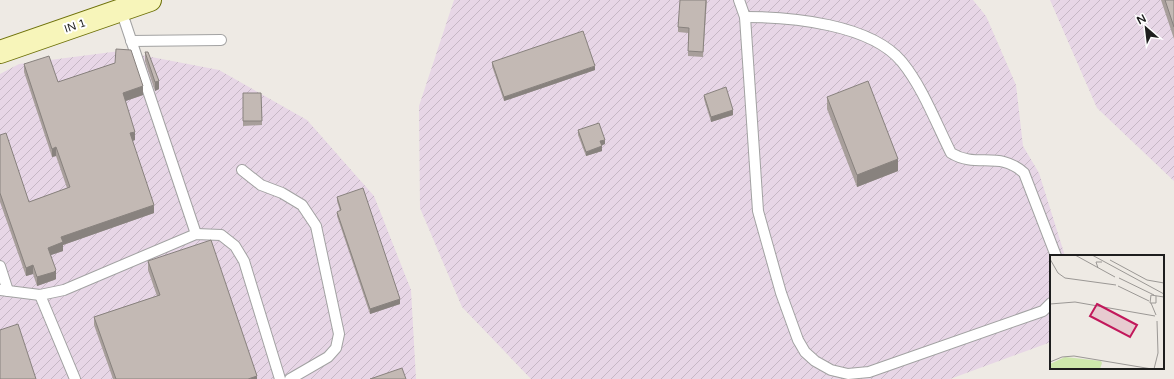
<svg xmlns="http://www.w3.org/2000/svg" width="1174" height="379" font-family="'Varela Round',sans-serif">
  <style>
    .industrial { fill: url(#industrial-furrows) }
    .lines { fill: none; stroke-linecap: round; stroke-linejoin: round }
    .lane-casing { stroke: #a2a2a2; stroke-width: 12 }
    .secondary-casing { stroke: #6e7109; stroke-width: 24 }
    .lane { stroke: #fff; stroke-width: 10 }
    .secondary { stroke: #f7f5ba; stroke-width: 22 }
    .wall { fill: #a89f9b }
    .shaded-wall { fill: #88827e }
    .building { fill: #c3b9b4; stroke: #88827e }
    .labels { text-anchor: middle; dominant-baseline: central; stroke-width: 4; stroke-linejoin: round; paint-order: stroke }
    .street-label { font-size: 11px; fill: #1e1e1e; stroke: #fff }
    .inset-road { fill: none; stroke: #9b9895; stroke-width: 1 }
    .view { fill: #c2185b; fill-opacity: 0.15; stroke: #c2185b; stroke-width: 2 }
    .inset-edge { fill: none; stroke: #1e1e1e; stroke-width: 2 }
  </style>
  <defs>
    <pattern id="industrial-furrows" width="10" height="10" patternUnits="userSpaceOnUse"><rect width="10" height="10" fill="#e7d6e6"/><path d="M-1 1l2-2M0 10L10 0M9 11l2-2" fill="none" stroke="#c6b7c5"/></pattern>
  </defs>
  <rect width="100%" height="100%" fill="#eeeae4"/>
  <!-- industrial -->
  <g class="industrial">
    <path d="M454,0h519l13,16 30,69 7,61 16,27 26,83h-14v86l-101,37h-419l-69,-72 -42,-99 -1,-102z"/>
    <path d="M1050,0h124v181l-77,-73z"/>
    <path d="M120,51l99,19 88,50 67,76 37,94 5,89h-416v-305l19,-10z"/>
  </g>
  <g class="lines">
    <defs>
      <g id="lane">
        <path d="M739,0l6,17 13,194 23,82 17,47 7,12 10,9 16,9 17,4 21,-2 174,-61 8,-8"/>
        <path d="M121,10l75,224"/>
        <path d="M745,17c46,0 126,7 157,45 21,26 34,61 49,91 26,16 48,-3 73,20l32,83"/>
        <path d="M131,41l90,-1"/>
        <path d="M242,170l19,15 21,8 20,12 14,21 23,108 -3,14 -8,9 -38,22"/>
        <path d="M0,266l8,25"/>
        <path d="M0,290l40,5 24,-5 132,-56 25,1 14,11 9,15 36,118"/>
        <path d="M40,295l35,84"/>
      </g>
      <path id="secondary" d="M0,52l150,-52"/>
    </defs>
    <!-- lane casing -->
    <use href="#lane" class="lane-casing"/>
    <!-- secondary casing -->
    <use href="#secondary" class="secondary-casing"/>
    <!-- lane -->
    <use href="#lane" class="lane"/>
    <!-- secondary -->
    <use href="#secondary" class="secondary"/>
  </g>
  <!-- wall -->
  <g class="wall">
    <path d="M707,0l-4,57 -15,-1v-23l-10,-1v-5z"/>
    <path d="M1161,0h13v39z"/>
    <path d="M145,52l14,37 -4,2 -10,-30z"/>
    <path d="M492,62l103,8 -91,31 -12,-35z"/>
    <path d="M115,63l28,32 -18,6 10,39 -3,1 22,72 -91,32v6l-12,4 5,24 -2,1 -17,6 -4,-12 -7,2 -26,-74v-67l29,67 38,-14 -11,-32 -4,1 -28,-85v-8l34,18z"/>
    <path d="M243,93h18l1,32 -19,1z"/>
    <path d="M704,95l29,20 -22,7 -7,-23z"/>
    <path d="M827,97l71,74 -41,16 -30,-78z"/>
    <path d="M578,130l27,14 -3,1v6l-16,5 -8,-21z"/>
    <path d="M337,197l63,107 -30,10 -33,-98v-4l3,-1 -3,-10z"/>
    <path d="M148,261l109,118h-144l-19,-54v-8l63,-21 -9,-26z"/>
  </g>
  <!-- shaded-wall -->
  <g class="shaded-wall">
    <path d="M595,66v4l-91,31v-4z"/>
    <path d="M159,81v8l-4,2v-9z"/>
    <path d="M143,86v9l-20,7v-9z"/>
    <path d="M733,110v5l-22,7v-5z"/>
    <path d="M135,132v8l-5,2v-9z"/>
    <path d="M605,140v4l-5,2v-5z"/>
    <path d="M602,146v5l-16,5v-4z"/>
    <path d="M56,147v9l-4,1v-8z"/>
    <path d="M898,159v12l-41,16v-12z"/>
    <path d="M154,205v8l-91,32v6l-15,5v-8l13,-11z"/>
    <path d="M33,265v9l-7,2v-8z"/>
    <path d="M56,270v9l-2,1 -17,6v-9z"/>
    <path d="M400,299v5l-30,10v-5z"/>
    <path d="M257,376v3h-9z"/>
  </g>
  <!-- building -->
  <g class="building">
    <path d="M680,0h26l-3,52 -15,-1 1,-23 -11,-1z"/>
    <path d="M1165,0h9v27z"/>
    <path d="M583,31l12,35 -91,31 -12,-35z"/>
    <path d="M116,49l15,1 12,36 -20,7 12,39 -5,1 24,72 -93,32 2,5 -15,6 8,22 -2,2 -17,5 -4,-12 -7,3 -26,-75v-58l6,-2 23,69 41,-15 -14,-40 -4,2 -28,-85 25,-8 9,26 57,-19z"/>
    <path d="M145,52h3l11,29 -4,1z"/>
    <path d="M868,81l30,78 -41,16 -30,-78z"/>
    <path d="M726,87l7,23 -22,7 -7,-22z"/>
    <path d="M243,93h18l1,28h-19z"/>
    <path d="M599,123l6,17 -5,1 2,5 -16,6 -8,-22z"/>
    <path d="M363,188l37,111 -30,10 -33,-97 4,-2 -4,-13z"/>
    <path d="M211,240l46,136 -9,3h-132l-22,-62 66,-22 -12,-34z"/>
    <path d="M18,324l18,55h-36v-49z"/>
    <path d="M402,368l4,11h-36z"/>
  </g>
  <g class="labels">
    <!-- street labels -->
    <g class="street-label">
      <text transform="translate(75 26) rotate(-19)">IN 1</text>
    </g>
  </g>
  <!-- overview -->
  <g transform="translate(1050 255)">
    <rect width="114" height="114" fill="#eeeae4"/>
    <path d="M15,102l36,4 1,2 -2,6h-50v-5z" fill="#cee7ac"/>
    <path class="inset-road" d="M25,0l40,22M42,0l72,39M0,4l8,14 7,5 51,7M60,5l37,20 17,3M48,13l-2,-6h6M69,23l35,17M68,31l31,15M106,41v7h-6l1,-8 13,2M101,48l5,12M0,49l25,-2 80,14M0,107l12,-5 12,-1 78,13M104,114l4,-16 -1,-32"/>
    <path class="view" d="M47,49l40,21 -7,12 -40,-21z"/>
    <rect width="114" height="114" class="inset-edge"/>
  </g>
  <!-- north arrow -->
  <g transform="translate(1146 28) rotate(332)" stroke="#ffffff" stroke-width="3" paint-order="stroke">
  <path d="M0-3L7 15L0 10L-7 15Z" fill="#1e1e1e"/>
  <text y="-6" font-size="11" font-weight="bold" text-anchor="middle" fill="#1e1e1e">N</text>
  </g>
</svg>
